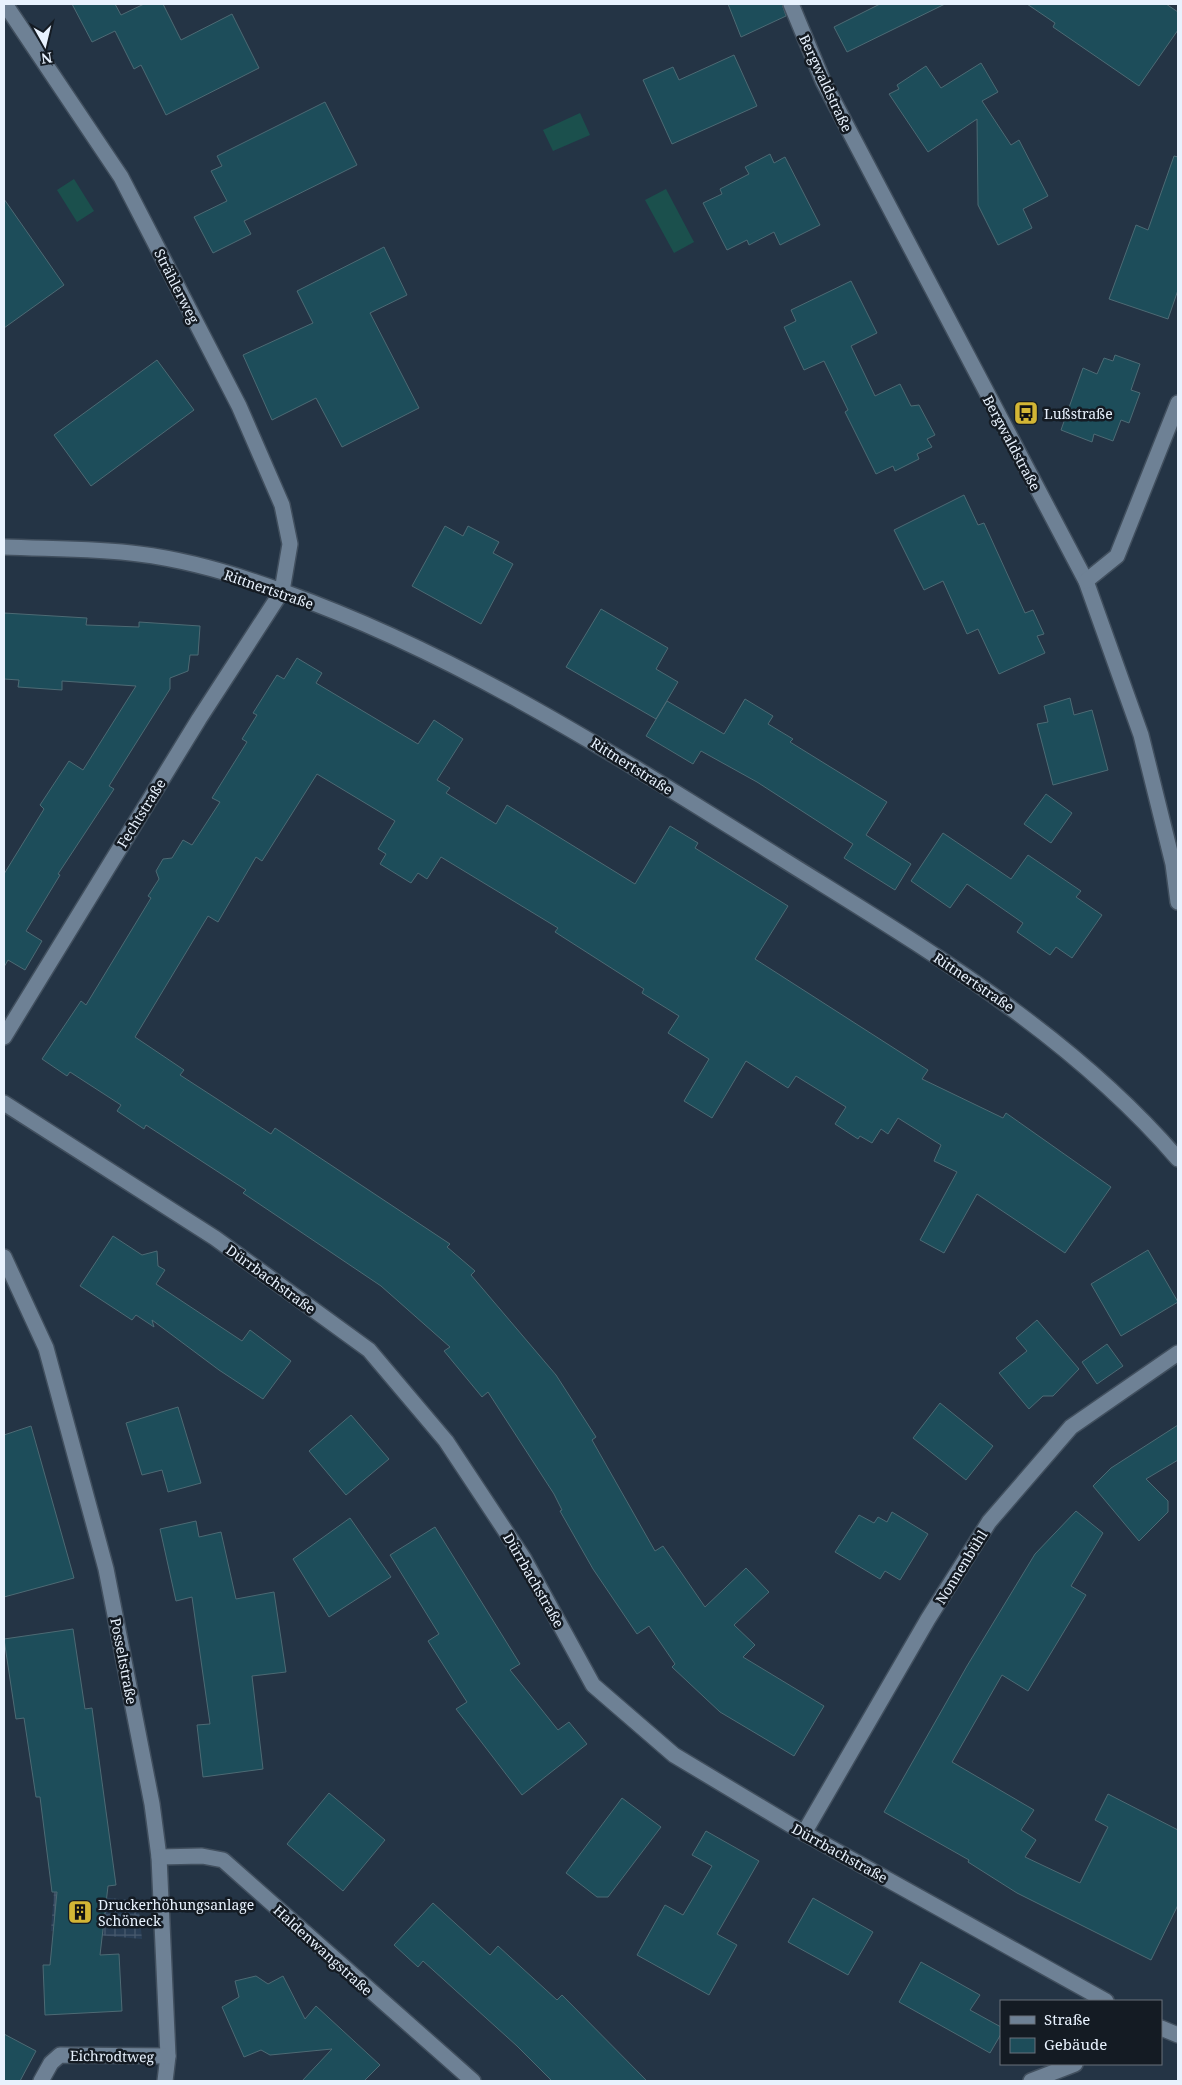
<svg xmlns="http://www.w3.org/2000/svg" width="1182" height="2085" font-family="'Noto Serif',serif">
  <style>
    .industrial { fill: url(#industrial-grid) }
    .water { fill: #1b504d }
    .building { fill: #1d4d5a; stroke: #4d6a74 }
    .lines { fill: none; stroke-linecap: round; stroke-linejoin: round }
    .street-casing { stroke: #414f5e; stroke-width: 18 }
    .secondary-casing { stroke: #414f5e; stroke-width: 18 }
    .street { stroke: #6e8195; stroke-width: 15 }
    .secondary { stroke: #6e8195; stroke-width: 15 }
    .labels { text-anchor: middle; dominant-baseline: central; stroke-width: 5; stroke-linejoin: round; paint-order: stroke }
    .street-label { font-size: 14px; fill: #e8f2fe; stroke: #141b23 }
    .poi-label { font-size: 14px; fill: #e8f2fe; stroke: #141b23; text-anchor: start }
  </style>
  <defs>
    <pattern id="industrial-grid" width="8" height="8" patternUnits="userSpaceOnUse" patternTransform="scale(1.25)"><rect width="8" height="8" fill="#293e55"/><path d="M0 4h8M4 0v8" fill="none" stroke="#485a6e"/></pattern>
  </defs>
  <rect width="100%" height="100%" fill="#243445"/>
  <!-- industrial -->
  <path class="industrial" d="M54,1892l84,9 4,38 -91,-8z"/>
  <!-- water -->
  <g class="water">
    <path d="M580,113l10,22 -37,16 -10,-21z"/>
    <path d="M74,179l20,32 -17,11 -20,-32z"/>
    <path d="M666,189l28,53 -20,11 -29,-53z"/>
  </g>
  <!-- building -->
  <g class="building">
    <path d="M72,4h43l6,11 23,-11h19l18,36 51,-26 27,54 -93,47 -25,-50 -7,4 -19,-38 -23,11z"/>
    <path d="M728,4h54l4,12 -45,21z"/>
    <path d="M880,4h65l-98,48 -13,-25z"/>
    <path d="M1027,4h139l12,8v18l-39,56 -86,-59 2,-4z"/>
    <path d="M734,55l23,51 -85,38 -29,-64 30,-13 6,13z"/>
    <path d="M981,63l17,29 -16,9 29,44 8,-5 29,56 -25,13 9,19 -34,17 -20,-40 -1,-86 -49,33 -39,-58 10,-5 -2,-4 29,-19 15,22z"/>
    <path d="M325,102l32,63 -113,56 7,13 -38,19 -19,-36 33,-16 -16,-30 11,-5 -5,-10z"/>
    <path d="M770,154l4,9 11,-6 35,68 -40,20 -6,-13 -25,13 -2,-5 -20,10 -24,-47 19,-9 -2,-5 29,-15 -4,-7z"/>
    <path d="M1174,156l4,1v133l-10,29 -59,-20 27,-74 12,5z"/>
    <path d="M4,199l60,86 -60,43z"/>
    <path d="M384,247l23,48 -37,18 49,95 -77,39 -26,-49 -44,22 -29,-65 70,-32 -16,-32z"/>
    <path d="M851,281l26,52 -26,13 24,50 25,-12 11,22 8,-1 16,30 -8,4 5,8 -15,7 2,5 -24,12 -2,-5 -17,8 -31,-62 3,-2 -24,-49 -20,9 -20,-43 12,-6 -5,-11z"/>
    <path d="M1115,355l25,9 -9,26 9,3 -11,30 -8,-3 -8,21 -19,-7 -2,8 -31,-12 22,-62 14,6 7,-16 9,3z"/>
    <path d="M157,360l37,50 -103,76 -37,-51z"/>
    <path d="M964,495l14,30 6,-2 41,90 8,-3 11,24 -7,2 8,17 -46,21 -21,-45 -11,5 -24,-53 -19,9 -30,-60z"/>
    <path d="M445,526l18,10 5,-10 31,16 -6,11 20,11 -32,60 -69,-38z"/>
    <path d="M601,609l67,39 -12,21 22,13 -22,37 -90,-52z"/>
    <path d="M4,613l83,5 -1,7 53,2v-5l61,4 -2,29h-8l-2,16 -18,7v11l-61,97 5,3 -56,85 2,1 -34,56 16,10 -17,29 -17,-10 -4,7v-93l40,-65 -4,-4 29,-44 14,9 53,-84 -74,-5v9l-44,-3 1,-7 -15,-1z"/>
    <path d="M297,658l25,15 -6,10 102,61 16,-24 29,19 -26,41 13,8 -4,5 50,31 11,-19 128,79 35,-58 28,17 -3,5 93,58 -33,53 173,111 -6,9 81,39 3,-5 105,74 -46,66 -88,-59 -33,59 -24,-13 37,-68 -23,-11 7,-16 -43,-27 -10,16 -7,-5 -9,14 -12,-7 -2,3 -23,-15 11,-17 -50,-31 -8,12 -42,-27 -34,57 -28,-17 25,-42 -41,-26 11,-17 -37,-23 2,-4 -89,-57 3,-4 -117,-71 -14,22 -9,-6 -7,10 -31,-19 6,-10 -8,-5 17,-28 -78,-47 -55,87 -6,-4 -38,65 -10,-6 -73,121 49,33 -4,5 91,59 4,-6 175,116 -3,3 28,24 -4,4 85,100 40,62 -4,3 63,111 8,-5 42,61 41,-39 23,24 -35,33 21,20 -12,12 81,49 -30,50 -74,-44 -48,-45 3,-3 -26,-38 -12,8 -44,-65 -33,-58 2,-1 -8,-16 -66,-102 -6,5 -38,-46 6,-4 -69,-61 -138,-93 3,-3 -100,-65 -2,4 -27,-18 4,-6 -51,-33 -3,4 -25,-17 39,-58 5,4 65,-107 -3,-2 11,-17 -3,-8 7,-12 9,-1 11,-18 9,5 28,-43 -8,-4 35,-56 -5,-3 15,-24 -4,-2 24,-38 7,4z"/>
    <path d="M1070,698l4,17 18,-5 16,60 -55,15 -16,-61 11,-2 -4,-16z"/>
    <path d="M745,699l28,17 -5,8 25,15 -3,3 97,60 -21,33 45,29 -16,26 -51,-32 9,-14 -96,-62 -56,-31 -8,13 -47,-28 21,-35 57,33z"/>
    <path d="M1046,794l26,19 -21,30 -27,-19z"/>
    <path d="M943,833l68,46 17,-24 53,36 -5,6 26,18 -30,43 -16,-11 -6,8 -33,-23 6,-9 -56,-39 -17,24 -39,-27z"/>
    <path d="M113,1236l29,19 15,-4 1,15 7,4 -9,14 86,57 8,-11 41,31 -28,38 -44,-29 -67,-50 2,7 -18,-12 -4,5 -52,-34z"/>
    <path d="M1148,1250l30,52 -57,34 -30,-52z"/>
    <path d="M1037,1320l42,49 -26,27h-10l-14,13 -30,-36 28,-22 -11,-13z"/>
    <path d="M1107,1344l16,22 -26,18 -15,-22z"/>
    <path d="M940,1403l53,43 -27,34 -53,-42z"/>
    <path d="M178,1407l23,76 -33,9 -6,-22 -20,5 -16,-52z"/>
    <path d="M351,1415l38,44 -43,36 -37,-44z"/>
    <path d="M1178,1425v35l-32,19 22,22v11l-29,29 -46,-55 18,-18z"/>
    <path d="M31,1426l43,152 -70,19v-162z"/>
    <path d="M1076,1511l27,22 -32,53 15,9 -58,96 -26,-16 -50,87 82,48 -13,20 15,10 -11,17 55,26 28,-56 -13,-7 13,-26 70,36v75l-27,55 -134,-67 -49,-31 1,-2 -85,-48 83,-146 68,-112z"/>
    <path d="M892,1512l36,22 -28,46 -15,-9 -5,8 -45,-27 24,-37 15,8 4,-6 9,5z"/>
    <path d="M350,1518l41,59 -62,40 -36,-58z"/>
    <path d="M196,1521l3,16 22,-5 15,67 38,-7 12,80 -34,4 11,93 -60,8 -6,-52 13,-1 -18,-127 -16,4 -16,-72z"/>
    <path d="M435,1527l85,137 -10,6 48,60 11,-8 18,22 -65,51 -66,-86 11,-7 -39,-61 11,-7 -49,-79z"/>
    <path d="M73,1629l12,80 7,-1 24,177 -8,1 -8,69 19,-1 3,57 -77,4 -2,-50h7l7,-73h-5l-12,-95h-4l-12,-79 -8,1 -12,-80z"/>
    <path d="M329,1793l56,47 -42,51 -56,-47z"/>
    <path d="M622,1798l39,29 -53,70h-11l-31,-24z"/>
    <path d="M706,1831l53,30 -42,73 20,11 -28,50 -72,-40 28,-50 18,10 29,-49 -20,-11z"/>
    <path d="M813,1898l60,34 -25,43 -60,-33z"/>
    <path d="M433,1903l57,52 8,-9 59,54 5,-5 85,86h-95l-35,-35 -94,-85 -5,6 -24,-22z"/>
    <path d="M921,1962l59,33 -10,15 31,17v7l-11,19 -91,-51z"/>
    <path d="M256,1976l12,8 15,-8 22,43 11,-13 64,59 -16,16h-62l30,-32 -62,6 -9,-5 -17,7 -22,-50 17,-10 -4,-16z"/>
    <path d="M4,2034l32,17 -16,30h-16z"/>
  </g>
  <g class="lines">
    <defs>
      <g id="street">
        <path d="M791,4l32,77 263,500 55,154 32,129 5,38"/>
        <path d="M1086,581l31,-25 61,-153"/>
        <path d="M4,1037l195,-318 83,-128 8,-47 -8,-39 -43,-99 -118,-229 -116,-173"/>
        <path d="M4,1103l211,135 154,112 77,91 78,118 69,126 81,70 130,78 302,168"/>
        <path d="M4,1257l42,91 60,221 46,235 7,53 9,199 -3,25"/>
        <path d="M804,1833l124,-214 61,-97 82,-95 107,-74"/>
        <path d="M159,1857l43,-1 21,4 250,221"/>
        <path d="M1161,2028l17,7"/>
        <path d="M41,2081l10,-18 9,-8 108,1"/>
        <path d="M1031,2081l44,-17"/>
      </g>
      <path id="secondary" d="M4,547c45,2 91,1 135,7 49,6 99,21 145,38 177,63 336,166 495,265 142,89 289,174 399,302"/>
    </defs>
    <!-- street casing -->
    <use href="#street" class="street-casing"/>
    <!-- secondary casing -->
    <use href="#secondary" class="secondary-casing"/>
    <!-- street -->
    <use href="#street" class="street"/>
    <!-- secondary -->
    <use href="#secondary" class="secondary"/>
  </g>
  <!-- icons -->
  <defs>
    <symbol id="bus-square" viewBox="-11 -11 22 22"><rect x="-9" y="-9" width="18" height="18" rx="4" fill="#d3b635" stroke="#141b23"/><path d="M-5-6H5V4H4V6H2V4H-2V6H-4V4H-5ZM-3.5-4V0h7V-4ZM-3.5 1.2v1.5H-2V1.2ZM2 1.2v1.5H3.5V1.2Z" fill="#111"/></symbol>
    <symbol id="building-square" viewBox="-11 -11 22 22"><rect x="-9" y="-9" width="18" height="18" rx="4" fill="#d3b635" stroke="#141b23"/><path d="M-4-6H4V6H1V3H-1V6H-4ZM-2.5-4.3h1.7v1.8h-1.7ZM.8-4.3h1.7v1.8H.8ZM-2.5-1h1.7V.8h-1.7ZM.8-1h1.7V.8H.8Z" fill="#111"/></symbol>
  </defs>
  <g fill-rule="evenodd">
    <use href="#bus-square" x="1012" y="399" width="28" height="28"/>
    <use href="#building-square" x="66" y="1898" width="28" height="28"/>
  </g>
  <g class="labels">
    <!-- street labels -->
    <g class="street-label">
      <text transform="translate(826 83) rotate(65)">Bergwaldstraße</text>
      <text transform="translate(177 286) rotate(63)">Strählerweg</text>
      <text transform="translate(1012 443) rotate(62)">Bergwaldstraße</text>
      <text transform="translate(269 589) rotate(19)">Rittnertstraße</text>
      <text transform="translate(632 766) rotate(32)">Rittnertstraße</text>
      <text transform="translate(141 813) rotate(-58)">Fechtstraße</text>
      <text transform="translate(974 982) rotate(34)">Rittnertstraße</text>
      <text transform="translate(271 1279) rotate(36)">Dürrbachstraße</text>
      <text transform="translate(961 1567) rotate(-58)">Nonnenbühl</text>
      <text transform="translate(534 1580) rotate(60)">Dürrbachstraße</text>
      <text transform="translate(124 1661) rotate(79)">Posseltstraße</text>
      <text transform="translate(840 1853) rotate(29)">Dürrbachstraße</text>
      <text transform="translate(323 1950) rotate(42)">Haldenwangstraße</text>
      <text transform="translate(112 2056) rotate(1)">Eichrodtweg</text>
    </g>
    <!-- poi labels -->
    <g class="poi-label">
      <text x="1044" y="413">Lußstraße</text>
      <text x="98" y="1904">Druckerhöhungsanlage<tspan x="98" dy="16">Schöneck</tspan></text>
    </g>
  </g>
  <!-- border -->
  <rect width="1182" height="2085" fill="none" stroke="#e8f2fe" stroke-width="10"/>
  <!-- legend -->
  <rect x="1000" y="2000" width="162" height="65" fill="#141b23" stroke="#69717b"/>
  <rect x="1010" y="2016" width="25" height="8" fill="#6e8195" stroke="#69717b"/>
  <text x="1044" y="2025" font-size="15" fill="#e8f2fe">Straße</text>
  <rect x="1010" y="2038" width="25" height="15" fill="#1d4d5a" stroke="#69717b"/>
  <text x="1044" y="2050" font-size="15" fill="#e8f2fe">Gebäude</text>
  <!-- north arrow -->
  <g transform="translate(45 45) rotate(172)" stroke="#141b23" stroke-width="4" paint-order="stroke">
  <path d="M0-4L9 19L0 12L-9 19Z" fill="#e8f2fe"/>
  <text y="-8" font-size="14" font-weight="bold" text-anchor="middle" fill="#e8f2fe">N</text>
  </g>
</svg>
